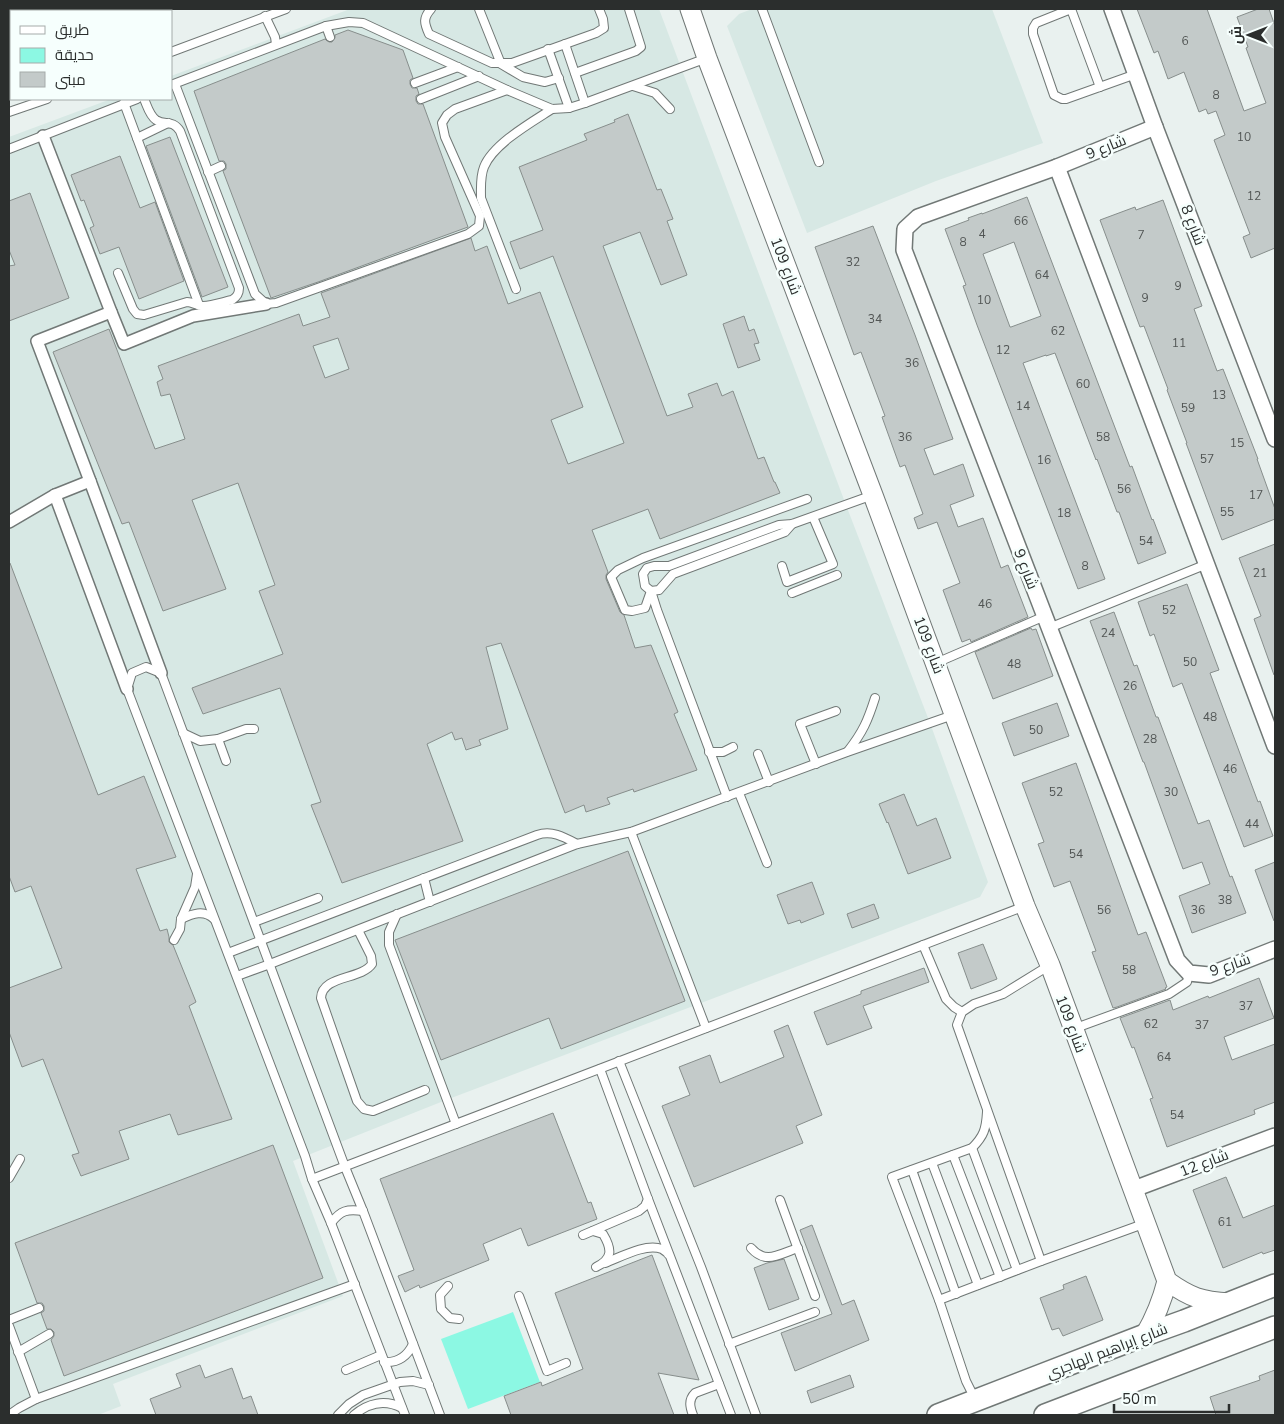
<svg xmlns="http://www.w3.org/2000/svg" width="1284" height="1424" font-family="'Nunito Sans',Cairo,sans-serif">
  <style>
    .built { fill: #d7e8e4 }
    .green { fill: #8cf8e3 }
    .building { fill: #c3cac9; stroke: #878e8c; fill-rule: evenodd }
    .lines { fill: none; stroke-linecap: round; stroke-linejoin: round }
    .service-casing { stroke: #717876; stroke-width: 10 }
    .pedestrian-casing { stroke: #717876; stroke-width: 14 }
    .minor-casing { stroke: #717876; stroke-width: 18 }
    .tertiary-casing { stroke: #717876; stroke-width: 21 }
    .secondary-casing { stroke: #717876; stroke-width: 24 }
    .service { stroke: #fff; stroke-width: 8 }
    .pedestrian { stroke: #fff; stroke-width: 11 }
    .minor { stroke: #fff; stroke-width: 15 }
    .tertiary { stroke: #fff; stroke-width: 19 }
    .secondary { stroke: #fff; stroke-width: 21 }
    .labels { text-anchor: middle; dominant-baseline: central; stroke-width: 5; stroke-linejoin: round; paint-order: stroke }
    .number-label { font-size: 12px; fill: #515554 }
    .street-label { font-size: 15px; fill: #2b2e2d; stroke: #f6fffd }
  </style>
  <rect width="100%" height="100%" fill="#e9f1ef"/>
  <!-- built -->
  <g class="built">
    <path d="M350,9h309l187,496 84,218 58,159 -8,15 -534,203 -153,61 50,135 -230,88 8,22 -23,9h-89v-1278l102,-38h60v-23z"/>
    <path d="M752,9h240l51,134 -107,38 -129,52 -80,-207 12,-12z"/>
  </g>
  <!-- green -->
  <path class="green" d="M513,1312l27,70 -72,27 -27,-70z"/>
  <!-- building -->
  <g class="building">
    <path d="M1137,9h70l37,102 22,-8 -20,-55 2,-1 -11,-30 21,-8h11l6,17v222l-24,10 -8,-21 7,-3 -36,-94 11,-5 -9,-24 -8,3 -2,-5 -7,3 -15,-40 -16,7 -10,-28 -4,2z"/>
    <path d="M348,30l55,20 10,28 -3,2v4l2,4h5l2,6 -3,2v5l2,3h5l45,123 -150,55 -47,16 -48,-127 3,-2v-5l-2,-3h-5l-25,-70 131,-52 4,3h3l3,-4v-3z"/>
    <path d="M628,114l29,76 4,-1 12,30 -6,2 20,54 -26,10 -21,-53 -37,14 64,170 26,-9 -5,-13 29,-11 5,13 11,-5 25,68 6,-2 10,25h1l5,11 -120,46 -12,-30 -56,21 16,42 -2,3v4l14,33 4,3 11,33 16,-3 27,67 -4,2 23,56 -63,22 -1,-3 -26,9 3,6 -24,8 -2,-7 -19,8 -64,-170 -15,4 22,82 -29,11 2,5 -15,5 -4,-12 -7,2 -3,-8 -25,12 36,97 -121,42 -31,-78 10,-3 -41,-114 -77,26 -11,-26 91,-34 -24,-63 16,-6 -37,-102 -46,17 34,89 -63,22 -34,-89 -7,2 -69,-172 56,-23 46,120 30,-10 -15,-45 -9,2 -4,-14 6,-3 -5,-13 141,-52 4,12 27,-9 -9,-24 150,-55 4,13 12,-5 21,58 32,-12 43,115 -32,13 17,44 56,-21 -71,-187 -33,13 -10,-27 33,-12 -24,-63 68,-27 -3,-6 31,-12 -1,-2zM338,338l11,31 -24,9 -12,-32z"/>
    <path d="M170,137l58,150 -26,10 -56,-151z"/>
    <path d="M120,156l20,52 15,-6 29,79 -45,18 -20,-52 -19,7 -10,-26 4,-2 -10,-26 -3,1 -10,-26z"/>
    <path d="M30,193l39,105 -60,23v-55l6,-1 -6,-15v-49z"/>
    <path d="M1027,197l103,270 2,-1 20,54 1,-1 13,34 -28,11 -19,-52h-2l-20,-53 -1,1 -41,-107 -9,3v-1l-23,8 82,216 -27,10 -101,-264 -14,-39 3,-1 -21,-56 24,-9 -1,-2 14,-5v1zM1014,242l27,74 -30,11h-1l-27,-73z"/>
    <path d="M1163,200l39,106 -8,3 23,62 6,-2 35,90h-1l18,50v10l-53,21 -36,-97h1l-20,-53 1,-1 -24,-63 -4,1 -40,-107 35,-13 1,3z"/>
    <path d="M873,226l42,109 38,104 -29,10 10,26 29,-11 11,32 -24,9 8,22 25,-9 18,50 7,-3 20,52 -57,25 -1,-3 -8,3 -19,-52 17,-7 -23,-61 -19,7 -4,-11 9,-4 -18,-49 -5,2 -18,-50 3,-1 -24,-64 -7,3 -39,-108z"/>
    <path d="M744,316l5,15 5,-2 5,14 -5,1 6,16 -22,8 -15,-44z"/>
    <path d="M1275,544v130l-1,1 -20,-56 7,-3 -22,-58z"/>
    <path d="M10,563l88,232 46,-19 32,81 -40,12 24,62 7,-2 2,8v5l4,3 23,57 -7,4 43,113 -54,16 -8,-21 -51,17 10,28 -48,17 -9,-21 7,-2 -36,-94 -21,8 -13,-35v-44l53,-20 -31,-82 -16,6 -6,-16v-312z"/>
    <path d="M1187,584l32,86 -9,3 48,129 2,-1 13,35 -29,11 -62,-164 -9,4 -19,-53 -4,2 -12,-34z"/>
    <path d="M1114,612l20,54 3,-1 19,52h2l40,107 11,-4 21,57 2,-1 14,37 -54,20 -13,-37 31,-12 -8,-22 -19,7 -39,-107h-1l-53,-141z"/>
    <path d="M1031,628l1,2 4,-1 17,47 -60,23 -18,-47z"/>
    <path d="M1057,703l12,33 -55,20 -12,-33z"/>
    <path d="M1076,763l62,172 8,-3 21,55 -2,1 1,1 -49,18 -4,1 -21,-56 4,-1 -26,-70 -16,6 -16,-43 6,-2 -22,-59z"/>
    <path d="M904,794l13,32 19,-8 15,40 -43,16 -20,-52 -1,1 -8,-19z"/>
    <path d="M628,851l57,150 -124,48 -12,-31 -108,42 -46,-120z"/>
    <path d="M1275,862v59h-1l-19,-51z"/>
    <path d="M812,882l12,32 -23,9 -1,-3 -12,4 -11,-29z"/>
    <path d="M874,904l5,14 -27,10 -5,-14z"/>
    <path d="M983,944l14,35 -26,10 -13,-36z"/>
    <path d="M924,968l5,14 -66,24 9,22 -45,17 -13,-33 47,-18v-3z"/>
    <path d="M1259,978l15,40 -50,19 8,23 43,-16v58l-21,8 1,4 -88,33 -17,-48 3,-1 -19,-51 -2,1 -12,-30 50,-18 3,10 35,-14 1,2z"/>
    <path d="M788,1025l34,90 -26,11 7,17 -109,44 -32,-81 28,-11 -11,-28 31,-12 10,28 64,-26 -10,-26z"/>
    <path d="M553,1113l35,90 3,-1 6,17 -69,27 -7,-18 -38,16 6,16 -69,28 -1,-3 -14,7 -7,-16 16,-6 -34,-91z"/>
    <path d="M273,1145l50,133 -259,98 -13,-36 3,-4v-4l-3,-3h-4l-6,-16 3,-2v-5l-2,-3h-5l-22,-60z"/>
    <path d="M1226,1177l17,41 32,-13v45l-12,4 -1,-2 -39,16 -30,-78z"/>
    <path d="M812,1225l30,80 12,-5 15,40 -74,31 -14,-38 51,-19 -32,-84z"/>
    <path d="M652,1255l47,125 -41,-7 16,42h-163l-7,-19 37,-14 1,4 41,-17 -28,-76z"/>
    <path d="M784,1259l15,40 -30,11 -15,-42 13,-5z"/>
    <path d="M1086,1276l17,44 -40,16 -4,-8 -7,2 -12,-32 24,-9 -1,-4z"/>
    <path d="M200,1365l5,13 27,-10 11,31 8,-3 7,19h-102l-6,-16 31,-12 -5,-13z"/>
    <path d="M1275,1370v45h-59l-6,-18 50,-17 -1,-4z"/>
    <path d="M850,1375l4,12 -43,16 -4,-12z"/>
  </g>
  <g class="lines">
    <defs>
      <g id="service">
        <path d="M431,9c-8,9 -7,14 -2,25l63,29h20l84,-30 8,-5 -1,-9 -4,-10"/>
        <path d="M479,9l22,55 22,13 22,5 14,-4"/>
        <path d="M762,9l57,153"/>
        <path d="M1071,9l-35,14 -3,5v6l21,61 8,4h4l70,-25"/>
        <path d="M1071,9l29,78"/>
        <path d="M159,11l7,-2"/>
        <path d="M9,12l2,6"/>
        <path d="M265,16l10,21 1,7"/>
        <path d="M326,26l4,11"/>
        <path d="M565,44l20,59"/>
        <path d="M548,49l21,59"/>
        <path d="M171,52l115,-43"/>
        <path d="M575,73l61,-22 5,-4 -12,-38"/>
        <path d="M415,83l43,-16"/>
        <path d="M175,84l80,210 11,10 10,-1 192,-69 11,-8 1,-10 -35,-79 -3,-14 5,-8 8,-6 52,-19"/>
        <path d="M171,85l155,-59 23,-4 14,1 144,67 45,19 17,-1 16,-5 122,-45"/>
        <path d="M633,86l22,7 15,16"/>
        <path d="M421,99l58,-23"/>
        <path d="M124,103l75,202"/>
        <path d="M9,112l38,-13"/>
        <path d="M137,138l31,-15"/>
        <path d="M9,149l128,-50"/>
        <path d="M208,172l13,-6"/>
        <path d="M118,273l15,36 4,5 7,1 43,-13c6,0 10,4 16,4 9,0 20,-4 29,-6 5,-3 7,-6 7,-12l-59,-157c-8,-12 -15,-5 -24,-11 -7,-5 -9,-15 -12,-21"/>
        <path d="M516,289l-35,-91c0,-11 -1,-21 3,-31 9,-23 48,-45 68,-58"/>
        <path d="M782,566l5,16 46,-18 -20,-47"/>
        <path d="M651,591l-6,17 -13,3 -7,-1 -14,-33 7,-7 25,-12 164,-59"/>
        <path d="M651,591l8,-1 14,-16 112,-42 7,-8"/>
        <path d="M792,593l45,-18"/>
        <path d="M1049,628l158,-64"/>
        <path d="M936,663l109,-47"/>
        <path d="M183,733l17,8 18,-2 8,22"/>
        <path d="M218,739l28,-10h8"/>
        <path d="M848,751c15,-19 20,-31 27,-53"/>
        <path d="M709,752h14l10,-5"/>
        <path d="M758,754l11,28"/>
        <path d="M816,764l-16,-40 36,-13"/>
        <path d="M739,793l28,70"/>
        <path d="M727,797l-70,-187 -6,-19 -6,-5 -2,-12 4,-6 7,-2h15l110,-41 13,-1 81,-29"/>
        <path d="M631,832l75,196"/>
        <path d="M424,878l6,24"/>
        <path d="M397,914l-8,18v13l67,179"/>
        <path d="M181,919c11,-5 23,-10 33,0"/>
        <path d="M254,922l64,-24"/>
        <path d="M358,930l13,26 1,8c-11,16 -50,11 -51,34l36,103 7,8 9,2 52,-21"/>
        <path d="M174,940l6,-11 1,-10 14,-32 2,-13"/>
        <path d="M923,945l23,54 8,8 8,5"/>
        <path d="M228,953l309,-118c15,-5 27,2 40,9"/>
        <path d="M237,976l33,-12 307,-120 54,-12 216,-80 106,-37"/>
        <path d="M1073,1029l96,-35 18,-12 2,-9"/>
        <path d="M619,1061l82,206 55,148"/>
        <path d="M600,1069l48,130 83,216"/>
        <path d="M972,1148l45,122"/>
        <path d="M953,1155l47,122"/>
        <path d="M932,1163l46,122"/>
        <path d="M912,1170l44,124"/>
        <path d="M9,1178l11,-19"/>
        <path d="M312,1179l713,-273"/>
        <path d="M780,1200l35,96"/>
        <path d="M331,1223c10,-13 16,-14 32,-12"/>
        <path d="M593,1231l10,3c9,15 10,25 -7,33"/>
        <path d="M583,1235l56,-24 6,-5 3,-7"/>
        <path d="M751,1248c15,17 28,6 47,0"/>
        <path d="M1041,1261l-84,-236 5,-13 12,-8 29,-10 47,-29"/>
        <path d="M605,1263c16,-6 40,-20 57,-14 0,0 6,4 6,5"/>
        <path d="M448,1286l-8,9 1,14 9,9 9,1"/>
        <path d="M519,1296l28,75 19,-8"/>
        <path d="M939,1300l102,-39 105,-38"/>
        <path d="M9,1320l30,-12"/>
        <path d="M9,1326l27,73 319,-115"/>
        <path d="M729,1344l86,-32"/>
        <path d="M18,1352l31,-18"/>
        <path d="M384,1362c14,1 23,-5 29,-18"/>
        <path d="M346,1370l35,-15"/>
        <path d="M975,1399l-9,-18 -27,-81 -47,-123 80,-29c12,-12 14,-19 15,-36"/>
        <path d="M9,1415l10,-7 17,-9"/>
        <path d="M338,1415l11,-11 14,-9 37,-13 13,-1 16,4"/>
        <path d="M354,1415c14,-12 31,-16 48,-7"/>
        <path d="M405,1415l-74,-192 -19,-44 -7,-23 -178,-467 5,-16 14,-6 15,6 184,494 18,44 77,204"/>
        <path d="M693,1415c-3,-8 -5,-15 2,-22l24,-9"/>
      </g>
      <g id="pedestrian">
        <path d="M43,136l68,176"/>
        <path d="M55,495l72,194"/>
        <path d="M9,522l46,-27 35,-14"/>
        <path d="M161,673l-71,-192 -53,-140 74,-29 13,32 69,-28 73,-12"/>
      </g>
      <g id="minor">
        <path d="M1112,9l43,118 120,312"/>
        <path d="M1155,127l-98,40 -139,50 -13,12 -1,21 273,710 12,13 20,2 66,-26"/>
        <path d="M1057,167l218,579"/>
        <path d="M1134,1189l141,-53"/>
      </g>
      <g id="tertiary">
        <path d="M690,9l17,49 166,437 152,411 25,59 117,316c24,17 34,20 63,22"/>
        <path d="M1145,1335c10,-17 17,-34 22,-54"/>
      </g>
      <g id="secondary">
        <path d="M938,1415l207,-80 39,-14 91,-36"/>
        <path d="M1045,1415l230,-88"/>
      </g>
    </defs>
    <!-- service casing -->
    <use href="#service" class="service-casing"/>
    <!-- pedestrian casing -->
    <use href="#pedestrian" class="pedestrian-casing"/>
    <!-- minor casing -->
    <use href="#minor" class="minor-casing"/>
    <!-- tertiary casing -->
    <use href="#tertiary" class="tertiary-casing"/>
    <!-- secondary casing -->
    <use href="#secondary" class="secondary-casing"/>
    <!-- service -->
    <use href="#service" class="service"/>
    <!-- pedestrian -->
    <use href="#pedestrian" class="pedestrian"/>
    <!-- minor -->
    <use href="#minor" class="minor"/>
    <!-- tertiary -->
    <use href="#tertiary" class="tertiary"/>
    <!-- secondary -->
    <use href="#secondary" class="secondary"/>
  </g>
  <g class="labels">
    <!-- number labels -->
    <g class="number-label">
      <text x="1185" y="41">6</text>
      <text x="1216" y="95">8</text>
      <text x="1244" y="137">10</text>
      <text x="1254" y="196">12</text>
      <text x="1021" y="221">66</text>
      <text x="982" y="234">4</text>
      <text x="1141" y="235">7</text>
      <text x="963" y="242">8</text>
      <text x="853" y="262">32</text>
      <text x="1042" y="275">64</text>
      <text x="1178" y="286">9</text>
      <text x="1145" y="298">9</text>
      <text x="984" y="300">10</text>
      <text x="875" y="319">34</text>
      <text x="1058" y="331">62</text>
      <text x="1179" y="343">11</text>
      <text x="1003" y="350">12</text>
      <text x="912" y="363">36</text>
      <text x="1083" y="384">60</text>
      <text x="1219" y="395">13</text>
      <text x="1023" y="406">14</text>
      <text x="1188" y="408">59</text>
      <text x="905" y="437">36</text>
      <text x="1103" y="437">58</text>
      <text x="1237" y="443">15</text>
      <text x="1207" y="459">57</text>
      <text x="1044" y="460">16</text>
      <text x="1124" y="489">56</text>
      <text x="1256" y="495">17</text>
      <text x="1227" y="512">55</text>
      <text x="1064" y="513">18</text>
      <text x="1146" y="541">54</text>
      <text x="1085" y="566">8</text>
      <text x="1260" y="573">21</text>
      <text x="985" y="604">46</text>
      <text x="1169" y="610">52</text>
      <text x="1108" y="633">24</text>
      <text x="1190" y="662">50</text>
      <text x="1014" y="664">48</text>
      <text x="1130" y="686">26</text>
      <text x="1210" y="717">48</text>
      <text x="1036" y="730">50</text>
      <text x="1150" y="739">28</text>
      <text x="1230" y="769">46</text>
      <text x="1056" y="792">52</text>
      <text x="1171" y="792">30</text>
      <text x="1252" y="824">44</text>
      <text x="1076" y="854">54</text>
      <text x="1225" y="900">38</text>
      <text x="1104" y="910">56</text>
      <text x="1198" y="910">36</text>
      <text x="1129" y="970">58</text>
      <text x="1246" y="1006">37</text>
      <text x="1151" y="1024">62</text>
      <text x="1202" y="1025">37</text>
      <text x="1164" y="1057">64</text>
      <text x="1177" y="1115">54</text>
      <text x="1225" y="1222">61</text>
    </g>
    <!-- street labels -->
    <g class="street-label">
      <text transform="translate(1106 147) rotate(-22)">شارع 9</text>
      <text transform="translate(1193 225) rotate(69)">شارع 8</text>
      <text transform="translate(786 266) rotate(69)">شارع 109</text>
      <text transform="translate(1026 569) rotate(69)">شارع 9</text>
      <text transform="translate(929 645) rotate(69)">شارع 109</text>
      <text transform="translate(1230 965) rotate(-19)">شارع 9</text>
      <text transform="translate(1071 1024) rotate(69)">شارع 109</text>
      <text transform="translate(1204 1163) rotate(-21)">شارع 12</text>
      <text transform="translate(1107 1351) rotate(-21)">شارع إبراهيم الهاجري</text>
    </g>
  </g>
  <!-- border -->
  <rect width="1284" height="1424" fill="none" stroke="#2b2e2d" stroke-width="20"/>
  <!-- legend -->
  <rect x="10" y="10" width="162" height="90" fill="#f6fffd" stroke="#a5abaa"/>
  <rect x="20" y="26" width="25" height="8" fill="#ffffff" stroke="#a5abaa"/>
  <text x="55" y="35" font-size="15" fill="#2b2e2d">طريق</text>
  <rect x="20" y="48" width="25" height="15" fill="#8cf8e3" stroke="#a5abaa"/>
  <text x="55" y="60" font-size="15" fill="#2b2e2d">حديقة</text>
  <rect x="20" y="72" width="25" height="15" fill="#c3cac9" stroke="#a5abaa"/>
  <text x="55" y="85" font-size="15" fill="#2b2e2d">مبنى</text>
  <!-- north arrow -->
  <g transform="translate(1249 35) rotate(270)" stroke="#f6fffd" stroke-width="4" paint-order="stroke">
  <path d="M0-4L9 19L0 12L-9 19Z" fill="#2b2e2d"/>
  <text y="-8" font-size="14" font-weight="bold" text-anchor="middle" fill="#2b2e2d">ش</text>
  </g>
  <!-- scale -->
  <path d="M1114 1404v8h115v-8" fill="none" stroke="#2b2e2d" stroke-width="2.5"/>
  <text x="1122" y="1404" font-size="15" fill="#2b2e2d" stroke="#f6fffd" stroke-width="4" paint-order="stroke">50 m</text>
</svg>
